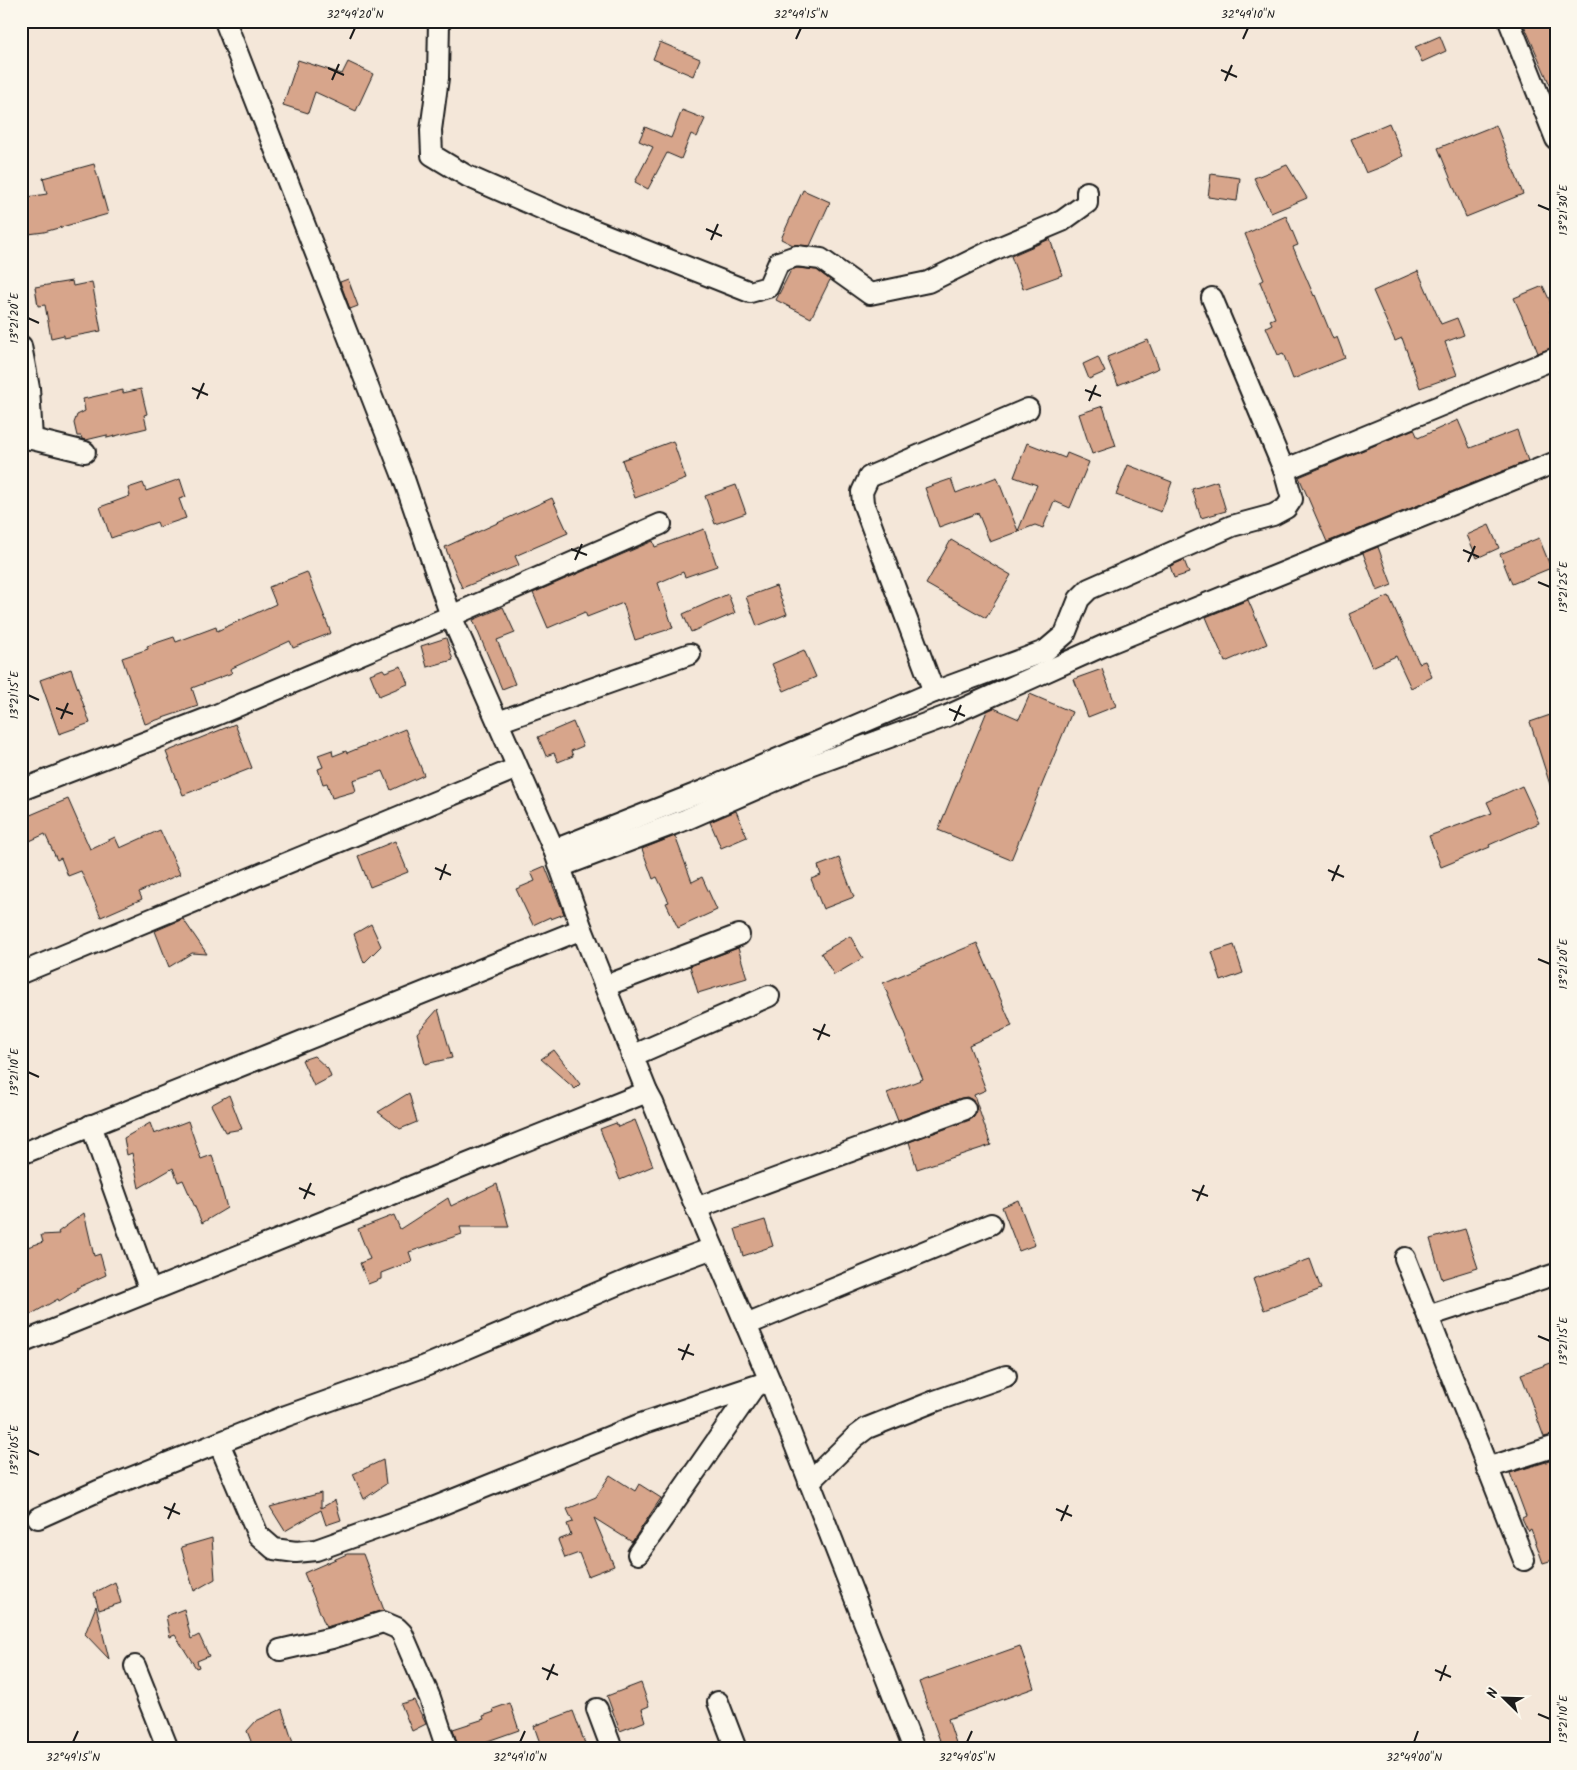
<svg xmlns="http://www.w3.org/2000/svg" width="1577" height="1770" font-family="Kalam,sans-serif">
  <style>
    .building { fill: #d7a58b; stroke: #1c1c1c }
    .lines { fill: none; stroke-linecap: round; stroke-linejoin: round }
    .minor-casing { stroke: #1c1c1c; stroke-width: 24 }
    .minor { stroke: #fbf7ec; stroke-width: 20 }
    .ticks { fill: none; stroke: #1c1c1c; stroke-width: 2 }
    .neatline { fill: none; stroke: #1c1c1c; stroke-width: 2 }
    .ticks-label { font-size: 12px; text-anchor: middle; fill: #1c1c1c }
  </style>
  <rect width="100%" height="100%" fill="#f4e7d9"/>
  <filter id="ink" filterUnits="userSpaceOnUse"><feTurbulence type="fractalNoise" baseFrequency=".02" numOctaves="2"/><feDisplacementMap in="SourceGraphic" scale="10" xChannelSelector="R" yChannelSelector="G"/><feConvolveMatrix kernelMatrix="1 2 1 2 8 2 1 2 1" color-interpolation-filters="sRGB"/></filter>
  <g filter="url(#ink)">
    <!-- building -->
    <g class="building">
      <path d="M1533,21h23v78l-32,-74z"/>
      <path d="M1440,36l6,15 -24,11 -7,-15z"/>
      <path d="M660,42l40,17 -7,17 -40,-17z"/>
      <path d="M298,60l44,14 6,-12 25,12 -17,37 -41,-19 -7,21 -25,-8z"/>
      <path d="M682,110l23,9 -8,18 -6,-3 -10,25 -14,-6 -19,36 -13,-7 18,-35 -14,-6 6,-14 26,11z"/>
      <path d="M1389,123l14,33 -19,10 -18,7 -15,-34z"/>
      <path d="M1496,125l27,69 -57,23 -28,-69z"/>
      <path d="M94,164l14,50 -64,18 -23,3v-37l26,-4 -4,-16z"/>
      <path d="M1287,165l20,33 -36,15 -17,-35z"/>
      <path d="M1211,174l29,4 -3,23 -29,-4z"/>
      <path d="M803,190l27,12 -20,44 -17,-1 -12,-6z"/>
      <path d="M1286,216l12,29 -5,2 21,49 1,-1 18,44 4,-2 8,21 -52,21 -10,-26 -5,2 -12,-28 6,-3 -2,-4 5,-2 -15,-36 4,-2 -19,-46z"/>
      <path d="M1050,239l12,36 -39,14 -12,-33z"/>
      <path d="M797,268l20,2 13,10 -19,38 -35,-18 15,-30z"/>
      <path d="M1418,271l23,53 16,-6 7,17 -19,7 12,33 -37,13 -18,-50 -7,3 -22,-50z"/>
      <path d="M348,279l10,27 -8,3 -10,-27z"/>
      <path d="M72,281l1,5 19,-4 9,49 -37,7v-3l-13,3 -6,-33 -7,1 -3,-19z"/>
      <path d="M1543,286l11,24 -4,1 6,16v19l-18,7 -12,-31 -1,1 -11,-25z"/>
      <path d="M1148,340l11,28 -41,17 -11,-28z"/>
      <path d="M1098,357l7,15 -16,7 -6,-15z"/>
      <path d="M141,389l6,25 -3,1 3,13 -40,10v-3l-21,5 -4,-1 -1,-3h-4l-3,-13 3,-8 8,-4 -2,-12 40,-9v3z"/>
      <path d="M1103,406l13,40 -24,8 -13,-40z"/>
      <path d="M1458,420l12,28 47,-18 11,31 -201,81 -28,-65 115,-48 4,9z"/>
      <path d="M673,441l13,38 -51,19 -13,-38z"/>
      <path d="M1027,443l38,15 2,-5 22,9 -19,46 -16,-7 -11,27 -8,-3 -45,17 -12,-29 -39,14 -14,-39 26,-9 5,14 41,-16 21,54 19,-46 -23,-8z"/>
      <path d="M1128,465l44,17 -11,30 -45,-17z"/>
      <path d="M180,479l6,18 -7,2 7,19 -27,9 -2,-5 -46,16 -11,-31 30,-11 -2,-8 15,-5 3,8z"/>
      <path d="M1217,481l9,30 -25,7 -9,-29z"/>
      <path d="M736,485l10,28 -31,11 -10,-28z"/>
      <path d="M552,498l16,35 -53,23 4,9 -57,23 -17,-41z"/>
      <path d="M1489,525l10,23 -22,10 -10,-23z"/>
      <path d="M704,529l13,37 -32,11 -2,-5 -25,11 15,45 -38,12 -12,-37 -36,14 -2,-5 -37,16 -15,-35 120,-52 2,6z"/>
      <path d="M1539,538l12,30 -39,16 -12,-30z"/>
      <path d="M951,540l60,35 -25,43 -60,-34z"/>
      <path d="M1378,547l14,38 -15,6 -14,-38z"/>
      <path d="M1184,560l5,13 -15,5 -4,-12z"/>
      <path d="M307,572l24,61 -38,15 -3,-7 -60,28 2,4 -40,15 6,18 -53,18 -23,-66 26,-9 -1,-3 27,-9 2,5 40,-15 1,4 59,-27 -7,-17z"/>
      <path d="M776,586l11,28 -30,12 -11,-29z"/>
      <path d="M728,594l7,19 -44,19 -8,-18z"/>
      <path d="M1389,596l30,67 6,-2 7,16 -21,11 -15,-32 -24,11 -23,-53z"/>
      <path d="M1248,600l19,44 -42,18 -19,-45z"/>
      <path d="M503,607l12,26 -18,7 18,44 -13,5 -29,-69z"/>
      <path d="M446,638l7,22 -26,7 -6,-21z"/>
      <path d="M804,650l12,27 -32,14 -12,-27z"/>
      <path d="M401,666l7,18 -29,12 -9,-22 13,-5 2,3z"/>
      <path d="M71,669l19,54 -31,11 -19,-54z"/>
      <path d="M1102,669l14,37 -28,11 -14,-38z"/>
      <path d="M1030,694l42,18 -61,148 -73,-30 49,-119 7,-3 25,11z"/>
      <path d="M1556,713v80l-3,1 -23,-72z"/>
      <path d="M573,722l10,24 -12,5 2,5 -15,6 -4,-9 -8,3 -8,-19z"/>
      <path d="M235,724l17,44 -69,27 -17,-43z"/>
      <path d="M405,729l19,46 -33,15 -8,-19 -30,9 3,11 -24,7 -5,-15 -4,1 -5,-15 5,-2 -5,-12 14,-5 1,6 13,-5 1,2z"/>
      <path d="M1522,786l17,37 -50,22 1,2 -49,20 -12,-31 63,-23 -5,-11z"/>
      <path d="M68,799l22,50 25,-12 5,11 40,-18 20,44 -41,18 3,7 -41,18 -20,-46 -13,5 -7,-18 -4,2 -12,-26 -24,11v-26z"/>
      <path d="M736,811l11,26 -26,11 -11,-26z"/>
      <path d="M675,836l17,46 10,-5 15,33 -39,18 -12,-25 3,-1 -12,-25 -4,2 -11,-30z"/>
      <path d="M395,841l13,31 -38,15 -12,-31z"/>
      <path d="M839,858l15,39 -31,12 -12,-30 10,-4 -3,-9z"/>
      <path d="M545,866l19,48 -13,5 -1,-2 -17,8 -17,-36 19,-8 -4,-9z"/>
      <path d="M183,919l24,35 -15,-1 -23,14 -14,-36z"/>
      <path d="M371,924l10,22 -17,17 -10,-29z"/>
      <path d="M850,936l13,22 -29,17 -13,-22z"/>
      <path d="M977,943l35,83 -43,19 17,45 -12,5 17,50 -74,24 -8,-27 61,-22 4,-3 3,-6 -1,-6 -4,-5 -5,-3 -6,1 -63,23 -11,-28 36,-14 -40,-96z"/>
      <path d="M1234,945l9,28 -22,8 -9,-29z"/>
      <path d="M738,948l9,30 -49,15 -8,-27z"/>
      <path d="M438,1009l14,49 -27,6 -8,-31z"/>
      <path d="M554,1050l26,34 -5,5 -34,-30z"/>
      <path d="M314,1056l14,13 3,8 -17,9 -12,-26z"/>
      <path d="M409,1093l8,29 -17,7 -22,-17z"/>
      <path d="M229,1095l13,34 -17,3 -14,-27z"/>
      <path d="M635,1120l18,46 -33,14 -20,-51 16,-6 2,4z"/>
      <path d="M188,1121l13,38 11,-4 15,53 -25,15 -19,-43 -5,2 -5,-14 -34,20 -7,-35 -5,2 -3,-17 26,-15 4,11z"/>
      <path d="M497,1184l12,43h-49l2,7 -53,18 3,9 -31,12v6l-13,5 -8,-21 10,-4 -12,-30 36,-14 6,14 48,-31 3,8z"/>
      <path d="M1018,1200l17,45 -16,6 -17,-44z"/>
      <path d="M84,1213l10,43 6,-2 6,21 -29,13v2l-18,11 -1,-2 -37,21v-71l22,-7 -2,-7 18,-1 -1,-2z"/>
      <path d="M765,1220l8,26 -30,10 -8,-27z"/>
      <path d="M1465,1229l13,39 -36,11 -12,-40z"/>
      <path d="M1310,1259l11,30 -57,21 -11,-31z"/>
      <path d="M1556,1361v73l-12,3 -23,-63z"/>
      <path d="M1556,1459v100l-13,4 -12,-34 -3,2 -6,-13 4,-2 -16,-43z"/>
      <path d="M383,1460l3,24 -22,15 -11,-25z"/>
      <path d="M610,1475l25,16 4,-7 22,14 -29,44 -38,-24 20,48 -26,10 -9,-23 -14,5 -7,-18 13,-5 -4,-11 6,-2 -6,-13 29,-12z"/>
      <path d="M321,1493v15l14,-8 6,20 -15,5 -5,-15 -36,21 -15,-24z"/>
      <path d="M212,1538l3,41 -21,12 -13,-44z"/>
      <path d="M347,1554h16l21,56 -58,17 -22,-54z"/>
      <path d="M115,1582l6,21 -22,7 -5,-17z"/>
      <path d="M96,1606l13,53 -24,-25z"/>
      <path d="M184,1609l7,30 8,-4 10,21 -12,5 2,6 -3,1 -21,-33 -5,2 -4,-21z"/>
      <path d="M1020,1646l14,42 -86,31 10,30h-15l-24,-67z"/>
      <path d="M641,1683l8,23 -7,3 4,12 -26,10 -13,-35z"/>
      <path d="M414,1700l12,24 -14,7 -11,-27z"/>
      <path d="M510,1703l9,27 -54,19h-6l-6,-20 31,-10 -1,-3 11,-4 -1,-3z"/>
      <path d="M282,1709l13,40h-41l-7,-18 9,-10z"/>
      <path d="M573,1711l14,38h-37l-2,-5 -7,2 -7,-20z"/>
    </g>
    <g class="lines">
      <defs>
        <g id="minor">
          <path d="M225,21l179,458 47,137 103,234 28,79 65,163 6,11 30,74 87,204 144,368"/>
          <path d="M439,21l-1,57 -7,52 1,25 35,21 101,44 182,72 18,-5 11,-25 17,-6 25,3 49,35 58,-12 63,-31 71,-30 25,-18v-11"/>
          <path d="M1509,21l47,118"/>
          <path d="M1212,298l72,172 272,-112"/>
          <path d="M21,346l8,42 3,51"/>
          <path d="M21,438l11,1 53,13"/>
          <path d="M934,692l-71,-189 -1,-11 7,-15 159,-68"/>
          <path d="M498,722l192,-68"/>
          <path d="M21,790l195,-75 235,-99 210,-92"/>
          <path d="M554,850l149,-59 231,-99 111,-41 20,-17 14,-35 10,-10 143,-63 41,-11 13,-7 6,-9 -8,-29"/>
          <path d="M560,867l127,-48 115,-50 145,-53 158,-71 451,-183"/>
          <path d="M21,973l496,-205"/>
          <path d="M605,986l134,-51"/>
          <path d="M632,1056l137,-60"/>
          <path d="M91,1125l59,166"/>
          <path d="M21,1154l561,-225"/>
          <path d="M696,1208l269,-99"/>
          <path d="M1405,1258l119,302"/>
          <path d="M1428,1316l128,-42"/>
          <path d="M746,1325l245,-101"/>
          <path d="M21,1343l626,-251"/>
          <path d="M219,1443l39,92 16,14 22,3 20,-2 107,-38 218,-88 129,-43"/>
          <path d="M1487,1468l69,-22"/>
          <path d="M809,1482l46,-45 12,-9 68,-27 71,-25"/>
          <path d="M38,1518l60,-27 188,-75 137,-49 219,-93 71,-26"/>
          <path d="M638,1554l116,-167"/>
          <path d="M280,1650l52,-12 51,-16 14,6 5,5 28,65 17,51"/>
          <path d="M135,1666l33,83"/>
          <path d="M718,1702l18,47"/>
          <path d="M597,1709l15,40"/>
        </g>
      </defs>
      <!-- minor casing -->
      <use href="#minor" class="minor-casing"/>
      <!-- minor -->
      <use href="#minor" class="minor"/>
    </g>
  </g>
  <!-- ticks -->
  <path class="ticks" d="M350,39l5,-11M796,39l5,-11M1243,39l5,-11M328,68l16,7M1221,70l16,7M332,80l7,-16M1225,81l7,-16M1538,205l12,5M706,229l16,7M711,240l7,-16M28,318l11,5M192,388l16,7M1085,390l16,6M197,399l7,-16M1089,401l7,-16M571,549l16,6M1463,550l16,7M575,560l7,-16M1468,562l7,-16M1538,582l12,5M28,695l11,5M56,708l17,6M949,709l16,7M61,719l7,-16M954,721l7,-16M435,868l16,7M1328,870l16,7M440,880l6,-16M1332,881l7,-16M1538,959l12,5M813,1029l17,7M818,1040l7,-16M28,1072l11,5M299,1188l16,7M1192,1190l16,6M304,1199l7,-16M1197,1201l7,-16M1538,1336l12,5M678,1349l16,6M682,1360l7,-16M28,1450l11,5M164,1507l16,7M1056,1509l16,7M168,1519l7,-16M1061,1521l7,-16M542,1668l16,7M1435,1670l16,7M547,1680l7,-16M1440,1681l6,-16M1538,1714l12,5M73,1742l5,-11M520,1742l5,-11M967,1742l5,-11M1414,1742l4,-11"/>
  <!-- margin -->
  <rect width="1577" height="1770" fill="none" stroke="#fbf7ec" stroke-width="55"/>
  <!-- north arrow -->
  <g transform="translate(1504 1698) rotate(293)" stroke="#fbf7ec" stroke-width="4" paint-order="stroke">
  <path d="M0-4L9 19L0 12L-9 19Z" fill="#1c1c1c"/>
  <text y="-8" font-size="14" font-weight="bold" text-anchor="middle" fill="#1c1c1c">N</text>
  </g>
  <rect x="28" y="28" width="1522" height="1714" class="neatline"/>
  <g class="ticks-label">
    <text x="355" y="18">32°49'20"N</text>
    <text x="801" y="18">32°49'15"N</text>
    <text x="1248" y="18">32°49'10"N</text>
    <text transform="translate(1563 210) rotate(-90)" y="4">13°21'30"E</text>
    <text transform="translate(14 318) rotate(-90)" y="4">13°21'20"E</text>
    <text transform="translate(1563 587) rotate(-90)" y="4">13°21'25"E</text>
    <text transform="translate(14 695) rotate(-90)" y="4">13°21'15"E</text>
    <text transform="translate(1563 964) rotate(-90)" y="4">13°21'20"E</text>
    <text transform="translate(14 1072) rotate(-90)" y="4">13°21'10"E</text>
    <text transform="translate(1563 1341) rotate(-90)" y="4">13°21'15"E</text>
    <text transform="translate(14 1450) rotate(-90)" y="4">13°21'05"E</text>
    <text transform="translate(1563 1719) rotate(-90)" y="4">13°21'10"E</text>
    <text x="73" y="1761">32°49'15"N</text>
    <text x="520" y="1761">32°49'10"N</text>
    <text x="967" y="1761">32°49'05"N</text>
    <text x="1414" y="1761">32°49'00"N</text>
  </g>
</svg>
